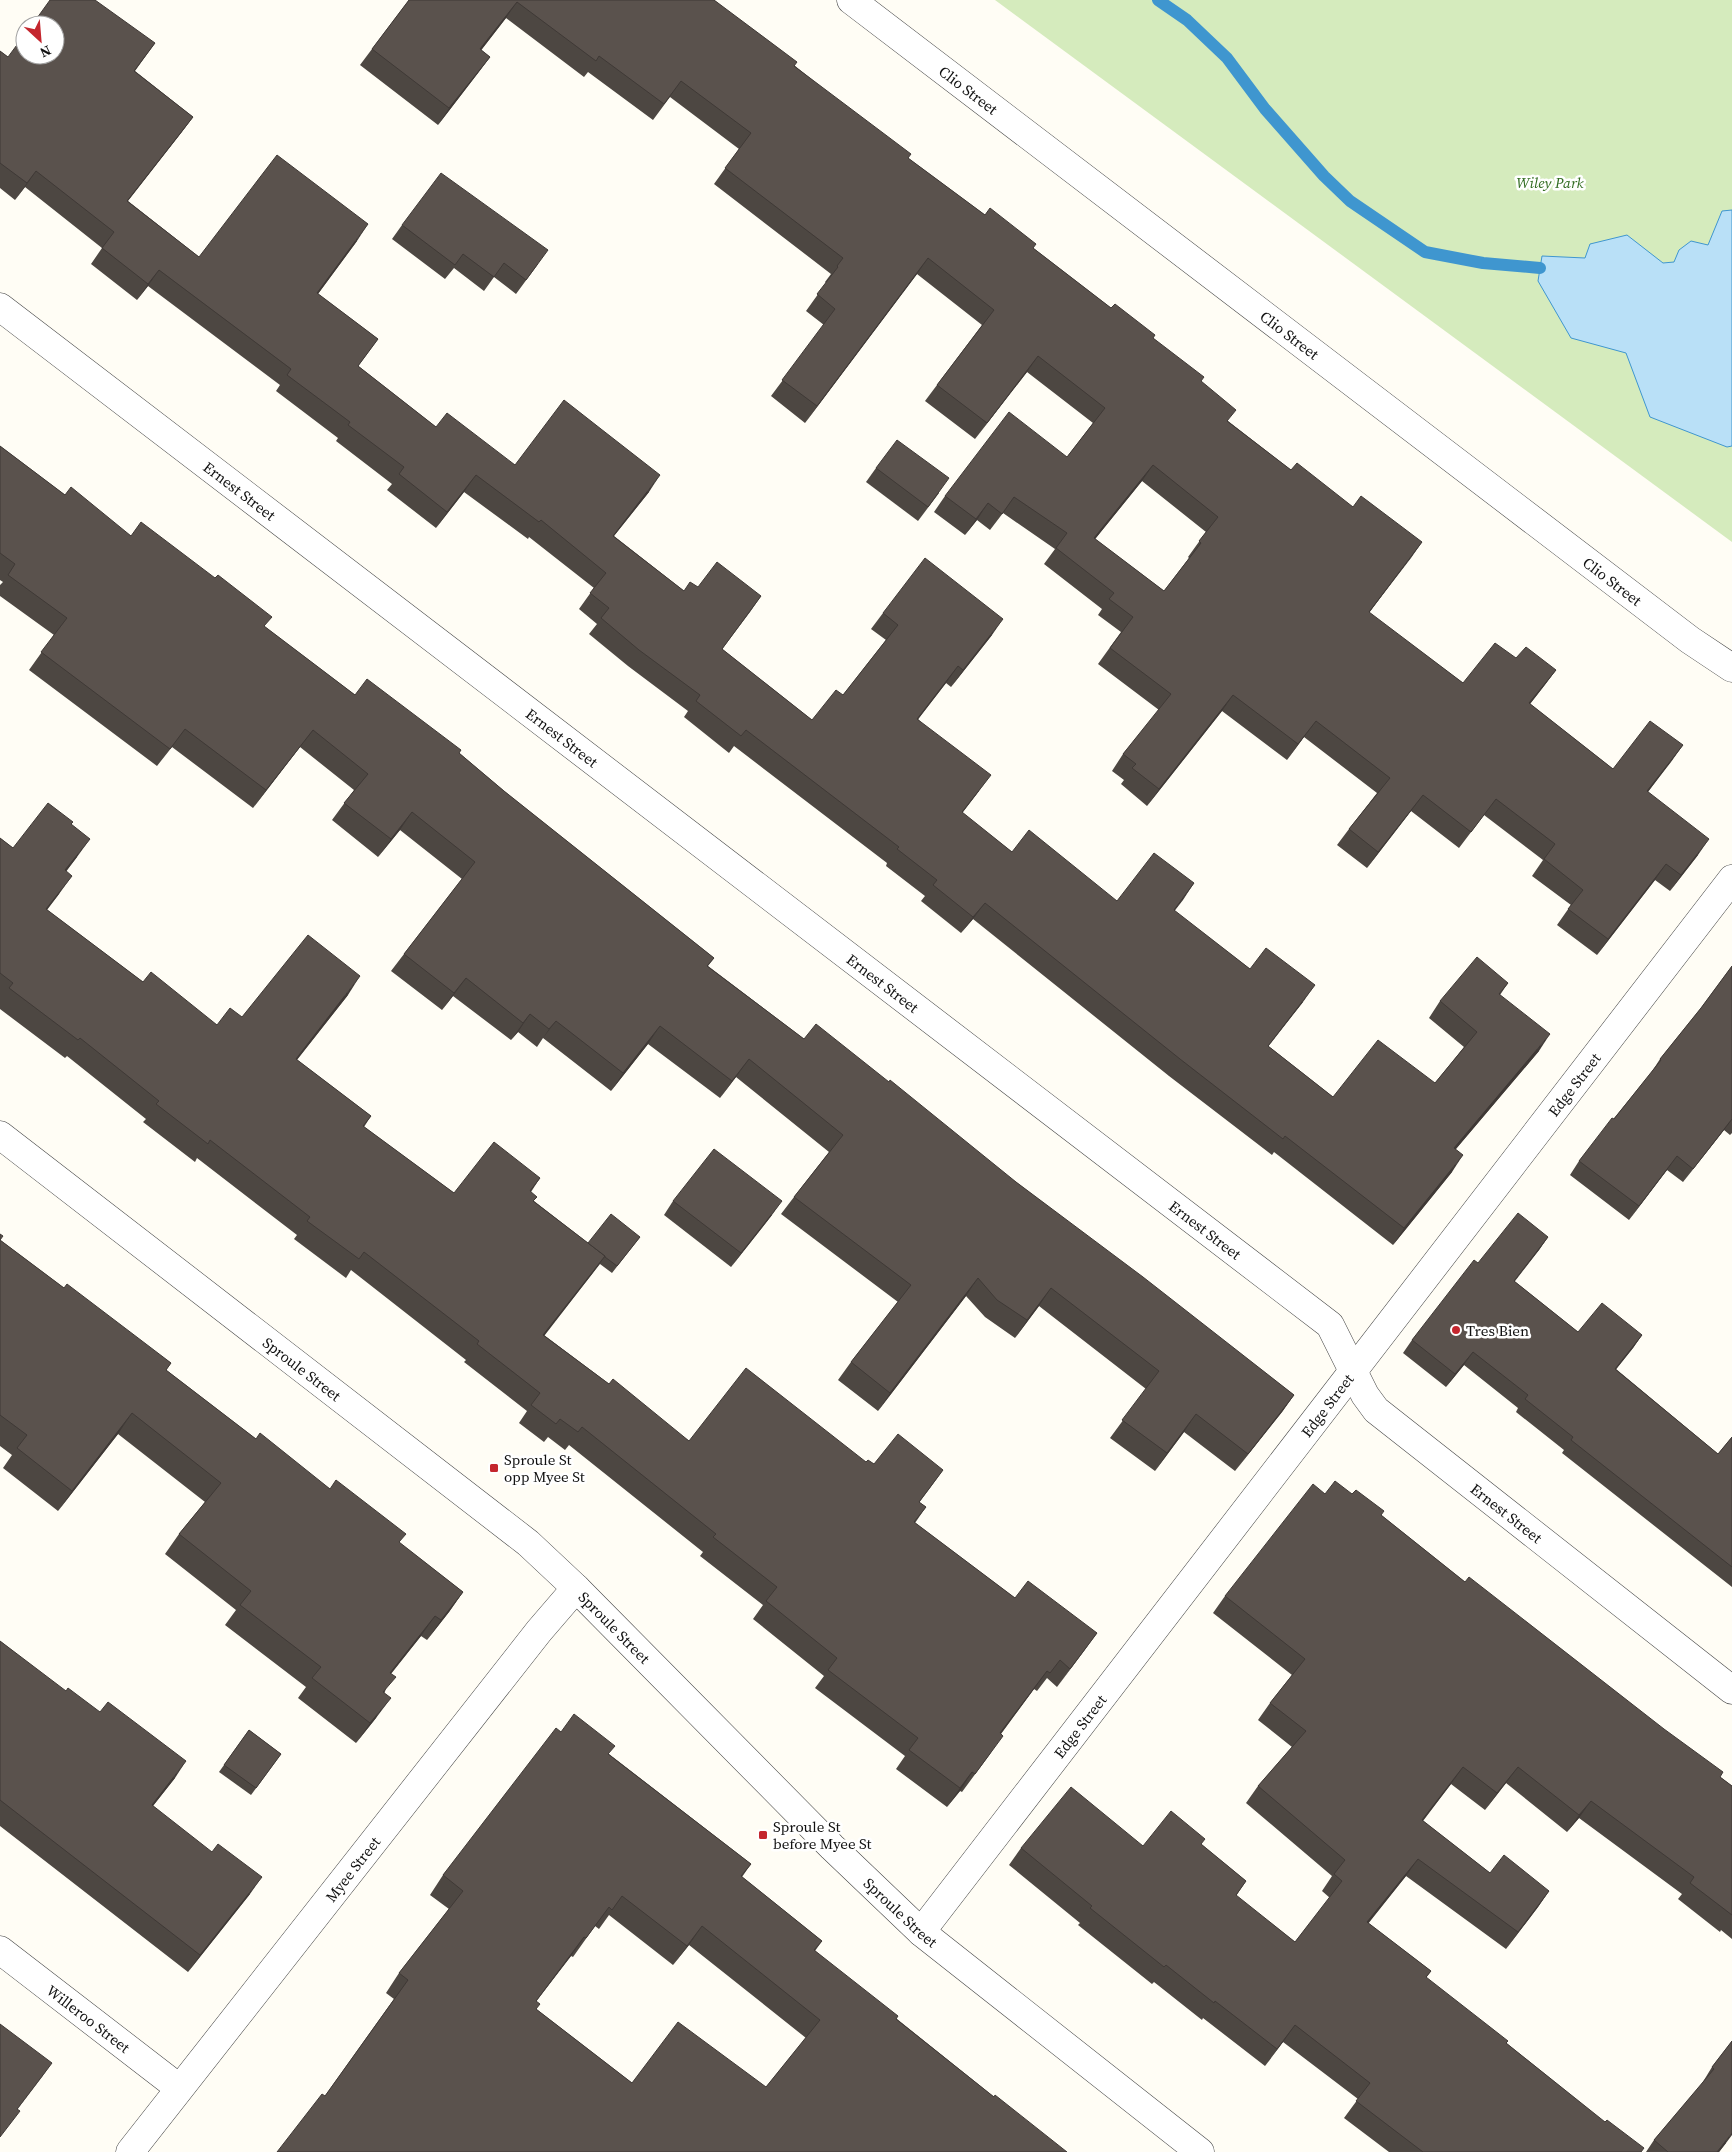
<svg xmlns="http://www.w3.org/2000/svg" width="1732" height="2152" font-family="'Source Serif 4',serif">
  <style>
    .park { fill: #d5ebbd }
    .water { fill: #b9e0f7; stroke: #3f96cf }
    .lines { fill: none; stroke-linecap: round; stroke-linejoin: round }
    .stream { stroke: #3f96cf; stroke-width: 12 }
    .minor-casing { stroke: #444; stroke-width: 29 }
    .minor { stroke: #fff; stroke-width: 28 }
    .wall { fill: #4d4742; fill-rule: evenodd }
    .shaded-wall { fill: #3f3936 }
    .building { fill: #5a524d; stroke: #3f3936; fill-rule: evenodd }
    .poi-dot { fill: #c4262e; stroke: #fff; stroke-width: 2 }
    .labels { text-anchor: middle; dominant-baseline: central; stroke-width: 5; stroke-linejoin: round; paint-order: stroke }
    .street-label { font-size: 15px; fill: #111; stroke: #fff }
    .park-label { font-size: 15px; font-style: italic; fill: #2f6b1f; stroke: #fff }
    .poi-label { font-size: 15px; fill: #111; stroke: #fff; text-anchor: start }
  </style>
  <rect width="100%" height="100%" fill="#fffdf5"/>
  <!-- park -->
  <path class="park" d="M995,0h737v542z"/>
  <!-- water -->
  <path class="water" d="M1732,210v236l-5,1 -77,-30 -24,-64 -55,-15 -33,-57 4,-25 43,2 5,-14 37,-9 36,28 11,-1 5,-12 12,-9 17,4 14,-34z"/>
  <g class="lines">
    <!-- stream -->
    <path class="stream" d="M1158,0l29,20 40,38 38,51 59,67 26,25 75,51 58,11 57,5"/>
    <defs>
      <g id="minor">
        <path id="s1" d="M851,0l839,640 42,28"/>
        <path id="s2" d="M0,307l1330,1018 35,70 11,15 356,280"/>
        <path id="s3" d="M0,1135l528,408 48,45 256,259 89,85 279,220"/>
        <path id="s4" d="M921,1932l811,-1053"/>
        <path id="s5" d="M0,1950l179,138"/>
        <path id="s6" d="M130,2152l409,-521 37,-43"/>
      </g>
    </defs>
    <!-- minor casing -->
    <use href="#minor" class="minor-casing"/>
    <!-- minor -->
    <use href="#minor" class="minor"/>
  </g>
  <!-- wall -->
  <g class="wall">
    <path d="M409,0h305l194,158 77,57 48,33 78,60 42,30 48,43 27,40 63,49 62,37 69,35 -53,71 94,70 53,-25 40,12 -12,16 -14,18 83,65 70,-24 -35,47 50,63 -28,36 -15,-11 -58,75 -40,-30 14,-20 -39,-29 11,-16 -59,-45 -25,33 -48,-37 -44,57 -30,-23 12,-16 28,-36 -73,-56 -17,23 -65,-49 -75,95 -26,-22 3,-4 -12,-9 11,-17 36,-44 -61,-46 23,-32 -23,-17 4,-6 -58,-45 11,-15 -52,-36 -13,17 -13,-10 -12,15 -31,-23 11,-16 122,-39 26,-34 -66,-51 -52,67 -50,-38 57,-76 -65,-51 -112,149 -34,-27 53,-71 -18,-14 20,-28 -1,-1 6,-8 -117,-90 25,-35 -69,-52 -17,23 -65,-48 -4,5 -78,-59 -25,32 9,7 -12,16 -40,52 -78,-60 12,-16zM1142,481l64,51 -18,25 1,1 -25,33 -69,-52z"/>
    <path d="M155,43l-20,28 58,46 -12,16 -53,68 71,56 158,-16 -39,53 60,45 -20,27 78,61 79,38 134,27 -35,44 70,55 14,-4 63,9 -39,53 90,71 31,-25 43,-55 -15,-11 12,-16 109,22 -41,52 -5,-4 -28,36 61,72 -17,22 50,39 105,49 77,-18 -20,28 76,58 53,33 -35,44 65,51 102,-14 29,-36 -35,-29 11,-17 68,-18 -8,12 39,56 -83,98 -4,23 -59,73 -119,-93 -2,3 -103,-79 -196,-157 -12,14 -40,-32 4,-5 -39,-30 1,-3 -153,-117 -5,7 -45,-36 4,-6 -60,-45 -39,-32 8,-10 -18,-15 15,-21 -65,-51 -1,2 -64,-47 -28,36 -49,-38 5,-6 -56,-43 2,-3 -62,-47 4,-6 -132,-99 -11,14 -46,-36 11,-16 -77,-61 -10,13 -15,-12v-137l8,6z"/>
    <path d="M402,225l136,39 -22,30 -22,-17 -10,14 -30,-23 -9,11 -53,-40z"/>
    <path d="M0,446l65,49 66,41 134,91 90,68 104,58 45,38 210,167 -6,8 96,73 212,143 278,213 -12,17 -47,59 -51,-39 -29,39 -45,-33 36,-49 -107,-83 -24,32 -30,-21 -19,-21 -88,115 -40,-31 13,-18 47,-60 -117,-88 13,-17 35,-45 -93,-75 -16,21 -72,-54 -37,47 -68,-53 -6,9 -19,-15 -7,8 -58,-44 -11,14 -51,-39 13,-17 58,-75 -62,-49 -22,27 -46,-37 22,-30 -54,-43 -47,61 -81,-61 -15,19 -128,-96 25,-35 -54,-39v-11l3,-3 -3,-2z"/>
    <path d="M876,468l63,25 -21,28 -52,-39z"/>
    <path d="M71,824l6,33 -11,14 -7,23 -12,16 96,72 74,43 25,-8 106,-22 -51,65 74,56 -7,11 90,66 86,-15 -9,14 3,9 54,42 52,-6 -28,36 -12,-9 -56,71 65,49 80,57 177,21 8,2 69,6 -24,32 7,5 -11,16 100,75 82,35 -40,54 -10,-9 -10,13 -3,-2 -33,45 -11,20 -28,38 -2,-1 -13,16 -51,-38 9,-13 -90,-68 9,-12 -71,-57 10,-14 -63,-49 3,-4 -134,-107 -4,5 -17,-13 -4,5 -25,-19 8,-12 -63,-49 2,-2 -115,-90 -5,8 -52,-39 3,-4 -100,-77 -2,4 -52,-40 3,-3 -79,-63 -2,2 -65,-49v-171l13,10z"/>
    <path d="M1732,966v167l-2,2 -6,-5 -41,52 -16,-12 -38,50 -59,-45 9,-14 72,-88 9,-14 41,-51z"/>
    <path d="M673,1201l99,14 -41,52 -67,-52z"/>
    <path d="M0,1234v6l64,48 107,75 -5,7 90,69 74,50 133,103 -14,20 -22,28 -6,-4 -30,38 -15,44 -20,25 -58,-45 8,-11 -81,-62 11,-15 -71,-56 14,-20 26,-32 -87,-68 -60,77 -55,-43 9,-13 -12,-9z"/>
    <path d="M1548,1237l-9,13 -25,31 64,51 64,3 -9,13 -17,21 102,85 14,-17v150l-170,-134 2,-3 -48,-38 2,-4 -54,-43 -18,22 -43,-34 9,-13 66,-77z"/>
    <path d="M1325,1494l56,21 84,67 267,204v153l-11,-9 -1,2 -42,-33 4,-5 -103,-76 -12,14 -61,-49 -21,27 -34,-26 -28,37 67,52 59,18 -11,16 -32,42 -100,-73 -38,47 63,48 -5,7 215,174h-252l-45,-34 14,-19 -75,-57 -18,24 -62,-48 -1,2 -48,-38 -2,2 -74,-59 2,-2 -71,-58 12,-17 181,-3 44,36 -10,15 59,46 35,-44 -8,-7 10,-15 -86,-73 12,-17 34,-39 -34,-27 12,-17 22,-28 -79,-62 12,-17z"/>
    <path d="M0,1641l175,137 -22,28 97,88 -62,78 -188,-146z"/>
    <path d="M249,1730l32,24 -30,41 -32,-23z"/>
    <path d="M561,1732l48,22 142,110 -9,13 80,64 -7,10 82,68 97,78 -669,-1 69,-97 -8,-6 13,-20 50,-64 -19,-14 13,-20zM609,1915l64,50 16,-20 117,93 -40,49 -134,-4 -96,-74v-8l35,-45 2,1 22,-31 4,3z"/>
    <path d="M1732,2041l-6,102 -7,9h-73l8,-12 47,-55 11,-18z"/>
  </g>
  <!-- shaded-wall -->
  <g class="shaded-wall">
    <path d="M517,2l-11,16 -37,48 11,-17z"/>
    <path d="M490,57l-12,16 -40,52 11,-17z"/>
    <path d="M193,117l-12,16 -66,84 12,-16z"/>
    <path d="M36,171l-11,16 -10,13 12,-17z"/>
    <path d="M368,224l-11,17 -51,69 11,-17z"/>
    <path d="M928,258l-11,16 -112,149 12,-17z"/>
    <path d="M159,270l-11,16 -11,14 11,-16z"/>
    <path d="M1038,356l-11,16 -52,67 12,-16z"/>
    <path d="M1153,465l-11,16 -59,73 11,-16z"/>
    <path d="M476,475l-12,17 -28,36 11,-16z"/>
    <path d="M660,475l-11,17 -48,60 12,-16z"/>
    <path d="M988,503l-11,17 -12,15 11,-16z"/>
    <path d="M1422,542l-11,16 -54,70 12,-16z"/>
    <path d="M761,596l-11,16 -40,53 12,-16z"/>
    <path d="M1003,619l-11,16 -41,52 12,-17z"/>
    <path d="M958,666l-12,17 -40,52 11,-16z"/>
    <path d="M1556,670l-12,16 -26,33 11,-16z"/>
    <path d="M1233,695l-11,16 -75,95 12,-17z"/>
    <path d="M1316,721l-12,16 -17,23 11,-16z"/>
    <path d="M313,730l-13,17 -47,61 13,-18z"/>
    <path d="M1683,745l-12,17 -35,45 11,-16z"/>
    <path d="M991,775l-12,16 -29,38 12,-17z"/>
    <path d="M1423,795l-12,16 -44,57 11,-16z"/>
    <path d="M412,812l-12,18 -22,27 13,-18z"/>
    <path d="M90,839l-13,18 -24,32 12,-19z"/>
    <path d="M1709,839l-11,16 -28,36 11,-16z"/>
    <path d="M1666,864l-11,16 -58,75 11,-16z"/>
    <path d="M72,876l-13,18 -26,33 13,-18z"/>
    <path d="M1194,883l-11,17 -21,27 12,-17z"/>
    <path d="M985,903l-12,16 -12,14 12,-16z"/>
    <path d="M360,976l-12,19 -65,82 13,-18z"/>
    <path d="M466,978l-13,18 -11,14 12,-17z"/>
    <path d="M1315,985l-12,17 -47,60 12,-16z"/>
    <path d="M530,1014l-12,18 -7,8 12,-17z"/>
    <path d="M556,1021l-13,17 -6,9 12,-18z"/>
    <path d="M660,1026l-12,18 -37,47 12,-18z"/>
    <path d="M1550,1034l-11,17 -96,113 11,-16z"/>
    <path d="M749,1059l-13,18 -16,21 12,-17z"/>
    <path d="M1732,1119l-8,11 -41,52 10,-13z"/>
    <path d="M1463,1155l-11,17 -59,73 11,-17z"/>
    <path d="M1677,1156l-10,14 -38,50 10,-14z"/>
    <path d="M782,1201l-10,14 -41,52 10,-14z"/>
    <path d="M1548,1237l-9,13 -34,44 9,-13z"/>
    <path d="M605,1256l-13,18 -61,79 12,-18z"/>
    <path d="M978,1278l-12,18 -88,115 12,-18z"/>
    <path d="M1051,1288l-12,18 -24,32 12,-18z"/>
    <path d="M1642,1335l-9,13 -27,34 9,-13z"/>
    <path d="M1473,1352l-9,13 -18,22 9,-13z"/>
    <path d="M1294,1395l-12,17 -47,59 13,-17z"/>
    <path d="M132,1413l-14,21 -60,77 14,-20z"/>
    <path d="M1196,1414l-12,18 -29,39 12,-18z"/>
    <path d="M943,1470l-13,18 -24,32 13,-18z"/>
    <path d="M463,1592l-14,20 -22,28 14,-20z"/>
    <path d="M435,1616l-14,20 -46,57 15,-20z"/>
    <path d="M1097,1633l-13,18 -27,36 13,-18z"/>
    <path d="M1047,1671l-13,18 -47,63 13,-19z"/>
    <path d="M391,1698l-15,20 -20,25 14,-20z"/>
    <path d="M186,1761l-11,17 -35,44 12,-17z"/>
    <path d="M1463,1767l-12,17 -41,53 12,-17z"/>
    <path d="M1518,1767l-12,16 -21,27 12,-17z"/>
    <path d="M972,1772l-12,19 -13,16 13,-19z"/>
    <path d="M1591,1801l-12,17 -12,14 12,-17z"/>
    <path d="M1418,1859l-12,17 -50,63 11,-17z"/>
    <path d="M262,1877l-12,17 -62,78 12,-17z"/>
    <path d="M1549,1891l-11,16 -32,42 12,-17z"/>
    <path d="M702,1926l-13,19 -16,20 14,-19z"/>
    <path d="M584,1937l-13,19 -49,64 14,-19z"/>
    <path d="M1295,2025l-12,17 -18,24 12,-17z"/>
    <path d="M52,2063l-10,14 -35,46 10,-14z"/>
    <path d="M1732,2133v2l-6,8 -7,9h-2z"/>
  </g>
  <!-- building -->
  <g class="building">
    <path d="M50,0h45l60,43 -21,28 59,46 -66,84 72,56 78,-102 91,69 -51,69 61,46 -20,27 78,61 11,-14 68,52 49,-65 37,29 59,46 -47,61 71,55 6,-9 8,5 19,-25 44,34 -39,53 90,71 24,-30 7,5 55,-70 -15,-12 42,-55 78,61 -40,51 -5,-4 -41,53 74,56 -29,37 50,40 17,-22 88,71 37,-48 40,30 -20,27 76,59 16,-21 49,37 -47,61 65,51 45,-57 57,43 42,-51 -37,-31 37,-44 31,26 -9,11 51,40 -96,114 9,7 -59,73 -119,-92 -2,3 -103,-80 -195,-156 -12,14 -40,-32 4,-5 -40,-31 2,-2 -153,-117 -5,6 -45,-35 4,-6 -61,-45 -38,-32 8,-10 -19,-15 16,-20 -65,-53 -2,2 -63,-47 -29,37 -48,-38 5,-7 -56,-42 2,-3 -63,-47 4,-6 -132,-99 -11,14 -46,-36 12,-16 -78,-61 -9,12 -27,-20v-112l8,6 17,-23v21h30v-30h-23z"/>
    <path d="M409,0h305l83,62 -3,4 117,88 -3,4 77,57 5,-7 46,36 -3,4 78,60 4,-4 40,31 -2,3 51,39 -3,4 35,29 -9,11 64,49 6,-7 56,44 8,-11 61,46 -53,70 94,71 32,-40 21,15 10,-11 30,23 -27,33 84,66 37,-48 33,24 -36,46 62,48 -28,36 -15,-11 -58,75 -40,-30 15,-19 -39,-31 11,-15 -59,-45 -25,33 -48,-37 -45,57 -29,-23 41,-51 -74,-57 -18,23 -65,-49 -74,94 -27,-21 4,-4 -13,-10 48,-60 -61,-46 23,-31 -24,-18 5,-6 -58,-45 11,-15 -53,-36 -12,17 -14,-11 -12,16 -31,-23 64,-84 58,45 38,-49 -67,-52 -51,67 -50,-38 57,-75 -66,-52 -111,148 -35,-26 53,-71 -18,-15 21,-27 -1,-1 6,-8 -118,-90 26,-35 -70,-52 -17,23 -65,-48 -3,5 -79,-59 -37,47 10,8 -41,51 -77,-59zM1153,465l65,52 -19,24 2,2 -37,48 -70,-53z"/>
    <path d="M441,173l107,77 -22,30 -22,-17 -10,14 -31,-23 -8,11 -53,-40z"/>
    <path d="M897,440l52,38 -21,29 -52,-39z"/>
    <path d="M0,446l65,49 6,-8 60,49 10,-14 74,56 3,-3 54,42 -8,9 91,69 12,-16 94,71 -2,3 45,38 210,167 -7,8 97,73 12,-15 73,58 1,-2 126,102 127,95 151,118 -46,59 -52,-40 -29,39 -45,-33 37,-49 -108,-83 -24,32 -30,-20 -19,-22 -88,115 -39,-31 60,-77 -117,-88 49,-62 -94,-76 -17,22 -72,-55 -37,47 -67,-52 -7,8 -19,-15 -7,9 -57,-45 -12,15 -50,-39 71,-92 -63,-50 -21,27 -47,-36 24,-29 -55,-44 -47,60 -81,-61 -15,20 -129,-97 26,-34 -59,-43 7,-11 -15,-11z"/>
    <path d="M48,803l25,19 -2,2 19,15 -25,31 7,6 -26,33 97,73 8,-10 66,53 13,-17 12,9 66,-82 52,41 -64,83 75,57 -8,10 91,67 40,-51 46,36 -10,13 7,6 -4,4 72,55 -62,79 66,49 4,-5 76,62 57,-73 120,94 2,-2 6,4 24,-30 45,36 -24,32 7,5 -12,15 101,76 13,-17 69,52 -27,36 -10,-9 -10,13 -3,-2 -47,62 3,3 -28,38 -3,-2 -12,16 -51,-38 9,-12 -90,-68 9,-12 -71,-57 11,-14 -64,-50 3,-3 -134,-107 -4,5 -18,-13 -4,5 -25,-19 9,-12 -63,-49 2,-3 -115,-89 -5,7 -52,-38 3,-4 -100,-77 -2,4 -52,-40 3,-3 -79,-63 -2,2 -69,-52 4,-5 -13,-10v-135l13,10z"/>
    <path d="M1732,966v153l-39,50 -16,-13 -38,50 -60,-45 33,-43 2,1 47,-59 -1,-1 41,-51z"/>
    <path d="M714,1149l68,52 -41,52 -68,-52z"/>
    <path d="M1518,1213l30,24 -34,44 64,51 24,-29 40,32 -27,34 103,85 14,-17v130l-161,-127 2,-3 -48,-38 3,-4 -55,-43 -18,22 -43,-34 62,-80 4,3z"/>
    <path d="M611,1214l29,23 -23,29 -12,-9v-1l-17,-13z"/>
    <path d="M0,1234l3,2 -3,4 64,48 3,-4 104,79 -5,7 90,69 4,-6 70,56 6,-9 70,54 -7,8 64,50 -22,28 -6,-4 -45,57 6,4 -13,15 8,6 -21,25 -58,-45 9,-11 -81,-62 11,-14 -72,-57 42,-51 -89,-70 -60,78 -55,-43 10,-13 -27,-20z"/>
    <path d="M1335,1481l17,13 4,-4 28,21 -3,4 84,67 4,-5 195,152 59,43 -3,5 12,9v129l-42,-32 4,-6 -103,-76 -12,14 -61,-48 -21,26 -34,-26 -41,53 68,53 14,-18 45,36 -31,41 -100,-73 -51,63 64,49 -5,6 82,64 -2,2 99,79 2,-2 37,28 -3,4h-218l-67,-51 14,-18 -75,-58 -18,24 -62,-48 -1,2 -48,-38 -2,2 -74,-59 2,-2 -71,-58 50,-61 72,59 28,-35 34,28 -4,5 45,37 -10,14 59,47 47,-61 -8,-7 11,-14 -87,-74 48,-55 -36,-28 35,-44 -80,-63 88,-112 12,10z"/>
    <path d="M0,1641l66,50 2,-3 32,24 8,-10 78,59 -34,44 60,47 6,-8 44,33 -62,78 -200,-155z"/>
    <path d="M574,1714l41,32 -7,8 143,110 -10,12 81,65 -8,9 84,66 -2,3 98,78 1,-2 72,57h-790l45,-58 3,2 83,-116 -9,-7 64,-82 -20,-16 113,-147 5,4zM622,1896l65,50 15,-20 118,94 -54,67 -88,-65 -46,61 -96,-74 4,-5 -4,-3 48,-64 2,1 23,-31 3,3z"/>
    <path d="M249,1730l32,24 -25,34 -32,-23z"/>
    <path d="M0,2024l52,39 -35,46 3,2 -20,26z"/>
    <path d="M1732,2041v92l-15,19h-49l-14,-12 60,-71 -2,-2z"/>
  </g>
  <!-- markers -->
  <g class="poi-dot">
    <circle cx="1456" cy="1330" r="5"/>
    <rect x="489" y="1463" width="10" height="10" rx="2.5"/>
    <rect x="758" y="1830" width="10" height="10" rx="2.5"/>
  </g>
  <g class="labels">
    <!-- street labels -->
    <g class="street-label">
      <text stroke="none"><textPath href="#s1" startOffset="148">Clio Street</textPath></text>
      <text stroke="none"><textPath href="#s1" startOffset="552">Clio Street</textPath></text>
      <text stroke="none"><textPath href="#s2" startOffset="302">Ernest Street</textPath></text>
      <text stroke="none"><textPath href="#s1" startOffset="958">Clio Street</textPath></text>
      <text stroke="none"><textPath href="#s2" startOffset="708">Ernest Street</textPath></text>
      <text stroke="none"><textPath href="#s2" startOffset="1112">Ernest Street</textPath></text>
      <text stroke="none"><textPath href="#s4" startOffset="1070">Edge Street</textPath></text>
      <text stroke="none"><textPath href="#s2" startOffset="1518">Ernest Street</textPath></text>
      <text stroke="none"><textPath href="#s3" startOffset="382">Sproule Street</textPath></text>
      <text stroke="none"><textPath href="#s4" startOffset="665">Edge Street</textPath></text>
      <text stroke="none"><textPath href="#s2" startOffset="1938">Ernest Street</textPath></text>
      <text stroke="none"><textPath href="#s3" startOffset="788">Sproule Street</textPath></text>
      <text stroke="none"><textPath href="#s4" startOffset="260">Edge Street</textPath></text>
      <text stroke="none"><textPath href="#s6" startOffset="360">Myee Street</textPath></text>
      <text stroke="none"><textPath href="#s3" startOffset="1192">Sproule Street</textPath></text>
      <text stroke="none"><textPath href="#s5" startOffset="112">Willeroo Street</textPath></text>
    </g>
    <!-- park labels -->
    <g class="park-label">
      <text x="1550" y="182">Wiley Park</text>
    </g>
    <!-- poi labels -->
    <g class="poi-label">
      <text x="1466" y="1330">Tres Bien</text>
      <text x="504" y="1459">Sproule St<tspan x="504" dy="17">opp Myee St</tspan></text>
      <text x="773" y="1826">Sproule St<tspan x="773" dy="17">before Myee St</tspan></text>
    </g>
  </g>
  <!-- north arrow -->
  <g transform="translate(40 40) rotate(154)"><circle r="24" fill="#ffffff" stroke="#a0a0a0"/>
  <path d="M0-4L9 19L0 12L-9 19Z" fill="#c4262e"/>
  <text y="-8" font-size="14" font-weight="bold" text-anchor="middle" fill="#111111">N</text>
  </g>
</svg>
